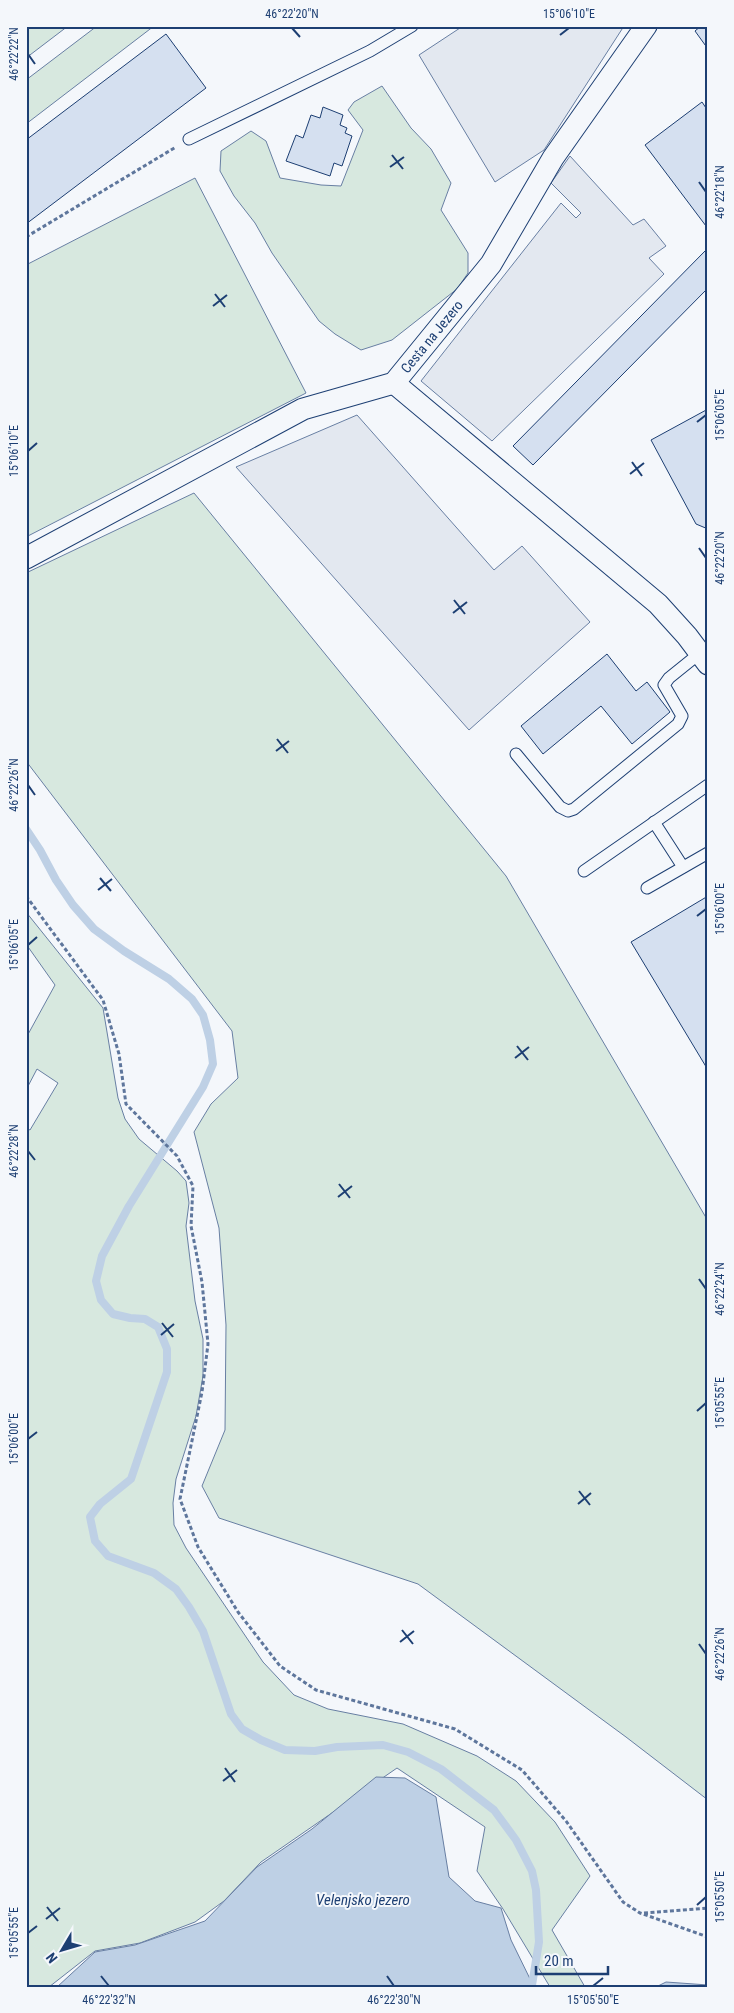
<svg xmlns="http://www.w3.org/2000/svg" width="734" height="2013" font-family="'Roboto Condensed',sans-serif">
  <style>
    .green { fill: #d7e8df; stroke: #687fa3 }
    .parking { fill: #e3e8f0; stroke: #687fa3 }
    .water { fill: #bed0e5; stroke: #687fa3 }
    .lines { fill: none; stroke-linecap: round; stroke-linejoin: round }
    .stream { stroke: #bed0e5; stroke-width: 8 }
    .building { fill: #d5e0f0; stroke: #1d3f73 }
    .lane-casing { stroke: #1d3f73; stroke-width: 13 }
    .street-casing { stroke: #1d3f73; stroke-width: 23 }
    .path { stroke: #5e769c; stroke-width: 3; stroke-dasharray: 4 2.5; stroke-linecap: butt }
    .lane { stroke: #f4f7fb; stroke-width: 11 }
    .street { stroke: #f4f7fb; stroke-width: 21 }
    .ticks { fill: none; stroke: #1d3f73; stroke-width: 2 }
    .labels { text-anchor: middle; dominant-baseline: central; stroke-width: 4; stroke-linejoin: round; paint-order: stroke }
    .street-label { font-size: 14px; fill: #1d3f73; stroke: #f4f7fb }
    .water-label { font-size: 15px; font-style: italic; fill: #1d3f73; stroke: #f4f7fb }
    .neatline { fill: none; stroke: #1d3f73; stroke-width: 2 }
    .ticks-label { font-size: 12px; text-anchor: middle; fill: #1d3f73 }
  </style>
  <rect width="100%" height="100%" fill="#f4f7fb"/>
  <!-- green -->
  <g class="green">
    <path d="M26,26h42l-42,32z"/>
    <path d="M97,26h57l-128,98v-44z"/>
    <path d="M382,86l29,42 20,21 20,34 -10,27 27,43v20l-11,16 -65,51 -31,10 -26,-16 -16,-13 -47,-68 -17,-30 -21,-27 -14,-25 1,-20 30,-20 15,10 14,37 41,7 20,1 22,-56 -15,-20 6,-8z"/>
    <path d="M195,178l111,215 -280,144v-272z"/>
    <path d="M194,493l312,383 202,345v579l-82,-63 -208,-153 -199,-66 -17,-32 23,-56 1,-105 -7,-97 -25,-96 17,-28 27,-26 -6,-47 -206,-270v-188z"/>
    <path d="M26,912l77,96 15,90 7,21 14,20 38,32 9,10 3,22 -3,23 9,75 8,38v37l-7,40 -20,63 -3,24 1,22 12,23 77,114 31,33 34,14 75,15 74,32 39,25 39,41 35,54 -38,54 33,57h-35l-47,-78 -26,-38 8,-44 -88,-59 -136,94 -37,39 -29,21 -55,21 -45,8 -46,36h-23v-859l4,2 28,-47 -21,-14 -11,21v-52l29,-53 -29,-41z"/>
  </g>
  <!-- parking -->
  <g class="parking">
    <path d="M463,26h161l-80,124 -49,32 -76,-127z"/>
    <path d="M570,156l63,69 11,-6 22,27 -17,12 15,16 -172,167 -71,-60 140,-178 15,15 5,-5 -30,-30z"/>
    <path d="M357,415l137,155 28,-24 68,76 -121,108 -233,-263z"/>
  </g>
  <!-- water -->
  <g class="water">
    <path d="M376,1777l29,1 31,19 13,80 26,24 26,7 10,32 23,47h-477l38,-35 40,-7 70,-24 52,-54 55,-38z"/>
    <path d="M666,1982l42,3v2h-52z"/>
  </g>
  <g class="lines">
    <!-- stream -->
    <path class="stream" d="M26,829l14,21 16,30 17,25 21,24 30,22 45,28 23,20 11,16 7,25 3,24 -10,23 -74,119 -27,50 -6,25 5,19 12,14 17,4 15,1 13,8 9,22v23l-36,107 -31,25 -10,13 5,24 13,15 46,17 22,16 13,18 14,24 28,83 11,15 19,11 24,10 30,1 22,-4 46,-2 25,7 33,17 53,41 22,30 16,31 4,19 3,52 -7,43"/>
  </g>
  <!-- building -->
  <g class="building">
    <path d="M701,26h7v23l-13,-18z"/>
    <path d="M166,34l40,54 -180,136v-84z"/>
    <path d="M702,102l6,9v114l-2,1 -61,-81z"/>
    <path d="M323,107l20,8 -3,10 7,3 -2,5 7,3 -10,30 -8,-3 -4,13 -44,-15 10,-26 7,3 8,-23 9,3z"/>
    <path d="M706,250l2,2v36l-175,177 -20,-19z"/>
    <path d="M708,409v120l-12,-5 -45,-84z"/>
    <path d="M607,654l29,37 11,-9 23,30 -38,32 -31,-38 -58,48 -22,-28z"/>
    <path d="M708,896v174l-77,-128z"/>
  </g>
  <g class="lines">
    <defs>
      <g id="lane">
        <path d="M189,139l181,-88 42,-25"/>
        <path d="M516,754l44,53 8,4 6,-2 104,-85 4,-8 -18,-31 5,-7 31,-25"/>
        <path d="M654,822l29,45"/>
        <path d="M584,871l124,-86"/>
        <path d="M647,888l61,-35"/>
      </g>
      <g id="street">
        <path d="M394,383l264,221 29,32 21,28"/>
        <path id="s1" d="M26,558l277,-149 91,-26 97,-119 62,-106 93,-132"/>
      </g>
    </defs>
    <!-- lane casing -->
    <use href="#lane" class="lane-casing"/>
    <!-- street casing -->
    <use href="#street" class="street-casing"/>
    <!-- path -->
    <g class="path">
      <path d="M26,237l150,-90"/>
      <path d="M26,896l77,104 16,54 7,50 51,52 16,30 -2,40 11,56 6,62 -6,48 -22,107 18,48 40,65 42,54 36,24 139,39 67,41 44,51 57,81 17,11 68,24"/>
      <path d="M644,1913l64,-5"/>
    </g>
    <!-- lane -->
    <use href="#lane" class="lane"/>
    <!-- street -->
    <use href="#street" class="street"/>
  </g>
  <!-- ticks -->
  <path class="ticks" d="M292,28l8,9M560,35l9,-7M28,54l7,10M392,155l11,14M390,167l14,-10M699,182l7,10M215,294l10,13M213,306l14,-11M697,422l9,-7M28,451l9,-8M632,462l10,14M630,474l14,-11M699,548l7,10M454,600l11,14M453,613l14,-11M277,739l11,14M276,751l13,-10M28,785l7,10M100,878l11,13M98,890l14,-11M697,916l9,-7M28,945l9,-8M517,1046l11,14M515,1058l14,-11M28,1151l7,9M339,1184l11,14M338,1197l14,-11M699,1279l7,10M162,1323l11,14M161,1335l13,-11M697,1411l9,-8M28,1439l9,-7M579,1491l11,14M578,1504l13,-11M402,1630l11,14M400,1642l14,-11M699,1644l7,10M225,1768l10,14M223,1781l14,-11M697,1905l9,-8M47,1907l11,14M46,1919l14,-11M28,1933l9,-7M101,1976l8,10M387,1976l7,10M593,1986l10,-8"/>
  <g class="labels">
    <!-- street labels -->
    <g class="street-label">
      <text stroke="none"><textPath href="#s1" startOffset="469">Cesta na Jezero</textPath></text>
    </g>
    <!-- water labels -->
    <g class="water-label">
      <text x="363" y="1900">Velenjsko jezero</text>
    </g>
  </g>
  <!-- border -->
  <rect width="734" height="2013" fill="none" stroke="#f4f7fb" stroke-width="55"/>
  <!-- north arrow -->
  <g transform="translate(62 1950) rotate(232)" stroke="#f4f7fb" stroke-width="4" paint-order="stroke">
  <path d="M0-4L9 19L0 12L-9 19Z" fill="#1d3f73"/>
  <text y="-8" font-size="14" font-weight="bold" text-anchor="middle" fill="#1d3f73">N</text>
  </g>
  <!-- scale -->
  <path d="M536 1966v8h72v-8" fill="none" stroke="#1d3f73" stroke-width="2.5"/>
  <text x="544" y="1966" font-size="15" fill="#1d3f73" stroke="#f4f7fb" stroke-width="4" paint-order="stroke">20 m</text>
  <rect x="28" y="28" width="678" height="1958" class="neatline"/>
  <g class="ticks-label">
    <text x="292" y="18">46°22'20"N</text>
    <text x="569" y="18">15°06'10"E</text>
    <text transform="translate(14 54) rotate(-90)" y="4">46°22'22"N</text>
    <text transform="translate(720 192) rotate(-90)" y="4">46°22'18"N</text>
    <text transform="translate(720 415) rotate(-90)" y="4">15°06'05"E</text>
    <text transform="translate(14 451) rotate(-90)" y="4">15°06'10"E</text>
    <text transform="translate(720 558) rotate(-90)" y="4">46°22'20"N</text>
    <text transform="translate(14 785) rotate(-90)" y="4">46°22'26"N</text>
    <text transform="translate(720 909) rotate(-90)" y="4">15°06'00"E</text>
    <text transform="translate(14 945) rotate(-90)" y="4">15°06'05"E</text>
    <text transform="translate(14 1151) rotate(-90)" y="4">46°22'28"N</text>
    <text transform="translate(720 1289) rotate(-90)" y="4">46°22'24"N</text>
    <text transform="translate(720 1403) rotate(-90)" y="4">15°05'55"E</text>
    <text transform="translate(14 1439) rotate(-90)" y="4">15°06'00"E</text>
    <text transform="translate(720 1654) rotate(-90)" y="4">46°22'26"N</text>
    <text transform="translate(720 1897) rotate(-90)" y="4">15°05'50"E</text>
    <text transform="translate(14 1933) rotate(-90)" y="4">15°05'55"E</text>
    <text x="109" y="2004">46°22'32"N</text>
    <text x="394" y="2004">46°22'30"N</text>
    <text x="593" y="2004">15°05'50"E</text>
  </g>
</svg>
